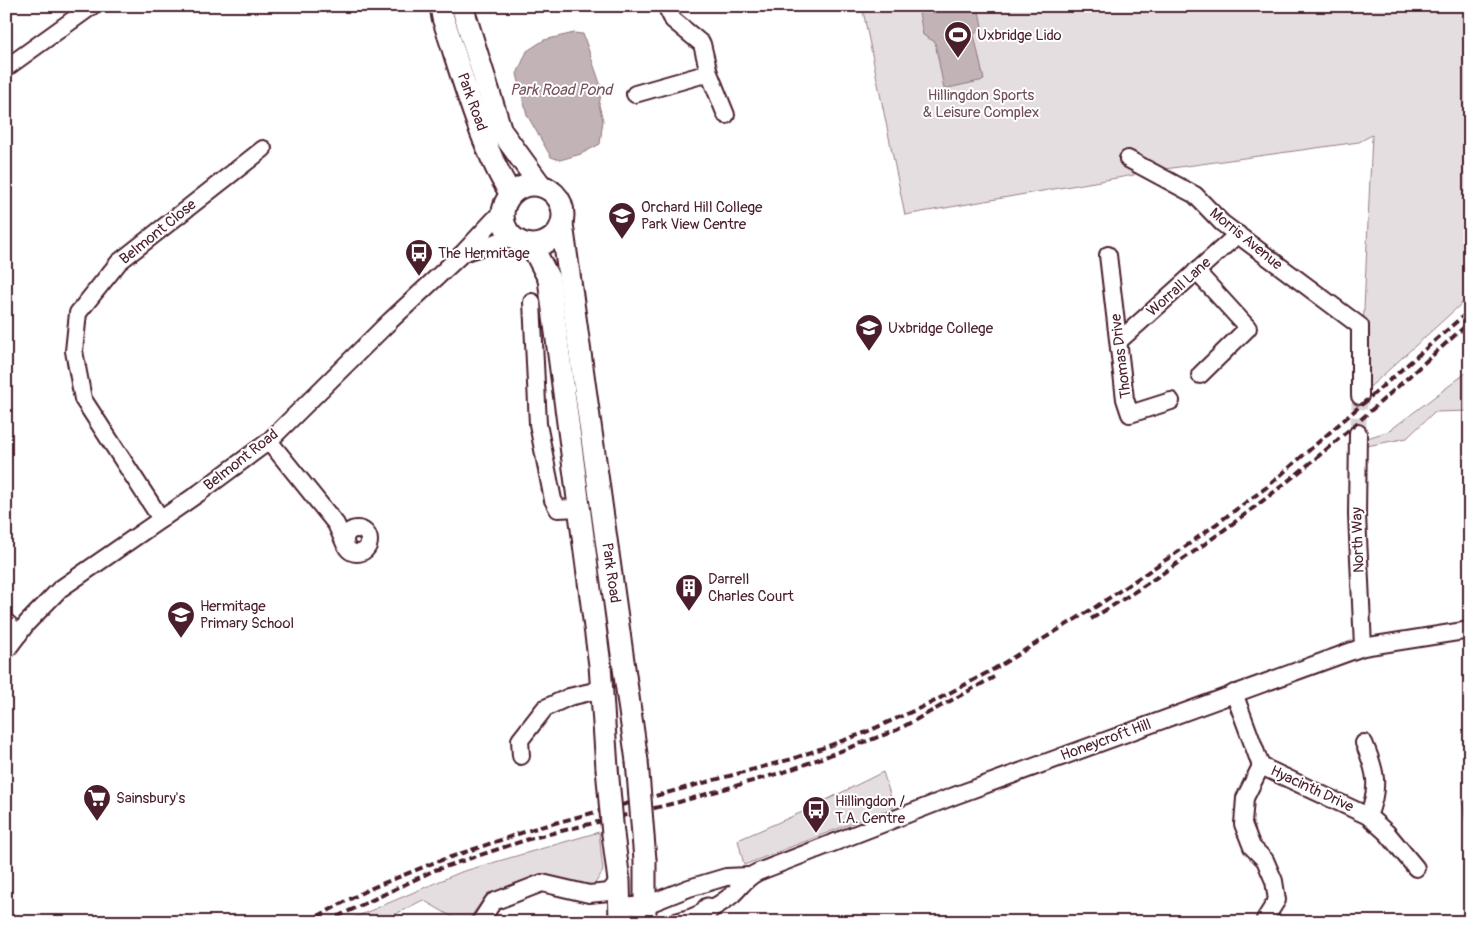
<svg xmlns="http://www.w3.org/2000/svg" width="1476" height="928" font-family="Pangolin,sans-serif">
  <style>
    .green { fill: #e5dee0; stroke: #987e86 }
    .water { fill: #c1b3b6; stroke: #91787e }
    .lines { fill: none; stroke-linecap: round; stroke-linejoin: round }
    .minor-tunnel { stroke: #dbd2d5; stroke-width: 16; stroke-dasharray: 16 8; stroke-linecap: butt }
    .minor-casing { stroke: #4a1f2b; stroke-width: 20 }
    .major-casing { stroke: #4a1f2b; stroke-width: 25 }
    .minor { stroke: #fff; stroke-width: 16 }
    .major { stroke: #fff; stroke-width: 21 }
    .rail { stroke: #4a1f2b; stroke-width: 4; stroke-dasharray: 8 4; stroke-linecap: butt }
    .major-bridge-casing { stroke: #4a1f2b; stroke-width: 25; stroke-linecap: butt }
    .major-bridge { stroke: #fff; stroke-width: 21 }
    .labels { text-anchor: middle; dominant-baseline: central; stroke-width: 4; stroke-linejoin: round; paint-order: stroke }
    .poi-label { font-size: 15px; fill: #4a1f2b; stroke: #fff; text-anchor: start }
    .park-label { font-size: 15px; fill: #714f58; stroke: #fff }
    .street-label { font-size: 15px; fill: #4a1f2b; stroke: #fff }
    .water-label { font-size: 16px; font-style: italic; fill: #74535c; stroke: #fff }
  </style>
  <rect width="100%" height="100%" fill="#fff"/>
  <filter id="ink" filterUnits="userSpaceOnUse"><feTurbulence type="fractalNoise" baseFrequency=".02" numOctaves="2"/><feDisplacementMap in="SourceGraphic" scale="10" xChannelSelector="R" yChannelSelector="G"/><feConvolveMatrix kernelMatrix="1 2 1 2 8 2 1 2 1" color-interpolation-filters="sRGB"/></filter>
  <g filter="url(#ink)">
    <!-- green -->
    <g class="green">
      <path d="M862,6h608v290l-110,100 12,-261 -13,7 -194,27 -25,-9 -6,15 -229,40z"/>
      <path d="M1470,370v41l-36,1 -27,26 -50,10 1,-7 31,-10z"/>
      <path d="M883,772l11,35 -150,58 -6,-25 62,-27z"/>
      <path d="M1470,799v40l-8,-38z"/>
      <path d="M599,832l4,39 -9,14 -54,-6 -52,14 -21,29h-6l-38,-22 -43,22h-36l117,-50z"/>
      <path d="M1470,912v10h-32z"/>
    </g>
    <!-- water -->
    <g class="water">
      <path d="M978,6l4,20 -8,9 10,45 -40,9 -9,-47 -12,-7 -5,-28z"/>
      <path d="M574,33l9,1 19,55 -3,16 4,15 -3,24 -19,10 -21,6 -9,-3 -24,-42 -10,-41 10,-23 17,-11z"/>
    </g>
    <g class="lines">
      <!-- minor-tunnel -->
      <path class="minor-tunnel" d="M1358,433l2,-37"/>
      <defs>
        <g id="minor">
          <path d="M6,68l86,-62"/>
          <path d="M709,73l17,42"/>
          <path d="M635,94l74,-21 -7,-29 -29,-24 -7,-14"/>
          <path d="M1128,159l67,36 27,28 138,103v70"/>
          <path d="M466,252l46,-15"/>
          <path d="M1108,255l17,144 5,15 41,-13"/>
          <path d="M1196,271l52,57 -48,47"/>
          <path d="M532,302l6,122 15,76 5,9 21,-1"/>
          <path d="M1120,340l118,-106"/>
          <path d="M1358,433l-1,82 6,132"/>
          <path d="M269,441l67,83 9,20"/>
          <path d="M161,519l-78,-120 -9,-48 4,-38 41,-51 144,-113"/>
          <circle cx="357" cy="541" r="12"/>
          <path d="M6,622l13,12"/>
          <path d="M6,651l21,-28 33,-34 139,-96 70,-52 121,-120 74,-69 39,-42"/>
          <path d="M1234,693l27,73 107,50 19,17 29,35"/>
          <path d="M1364,743c12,28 16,44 4,73"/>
          <path d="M521,756l-1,-16 25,-32 24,-11 34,-8"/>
          <path d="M1261,766l-16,32 -2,26 9,23 13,13 9,21 3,19 -12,19"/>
          <path d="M620,907l26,-2 43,-17 37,-11 23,-1"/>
          <path d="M480,922l13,-20 49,-19 47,11 20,-2 10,-11"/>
          <path d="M676,922c20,-5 40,-14 56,-27 9,-8 14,-18 26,-23l196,-76 409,-149 107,-17"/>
        </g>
        <g id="major">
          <path d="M441,6l2,12c18,53 38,130 68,176"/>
          <path d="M462,6l39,125 40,55"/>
          <circle cx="533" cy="215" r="30"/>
          <path d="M562,224l75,537"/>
          <path d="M532,246l17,33 51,386 7,103"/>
          <path d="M613,834l6,47 1,41"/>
          <path d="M645,860v62"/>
          <path d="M698,922l10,-13"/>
        </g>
      </defs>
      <!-- minor casing -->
      <use href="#minor" class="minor-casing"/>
      <!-- major casing -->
      <use href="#major" class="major-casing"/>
      <!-- minor -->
      <use href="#minor" class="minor"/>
      <!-- major -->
      <use href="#major" class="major"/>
      <!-- rail -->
      <g class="rail">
        <path d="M1091,619c73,-44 141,-93 207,-146 59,-48 115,-101 172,-151"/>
        <path d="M307,922l60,-32 66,-27 100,-34 259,-70 72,-26 67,-30 63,-34 103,-63 85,-57 85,-62 203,-177"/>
        <path d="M326,922l109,-52 94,-31 150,-37 108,-31 110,-41 97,-53"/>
      </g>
      <defs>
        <g id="major-bridge">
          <path d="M637,761l8,99"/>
          <path d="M607,768l6,66"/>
        </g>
      </defs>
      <!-- major-bridge casing -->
      <use href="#major-bridge" class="major-bridge-casing"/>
      <!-- major-bridge -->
      <use href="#major-bridge" class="major-bridge"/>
    </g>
  </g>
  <!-- icons -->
  <defs>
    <symbol id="stadium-pin" viewBox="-11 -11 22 30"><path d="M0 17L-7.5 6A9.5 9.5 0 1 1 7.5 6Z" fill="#4a1f2b" stroke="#fff"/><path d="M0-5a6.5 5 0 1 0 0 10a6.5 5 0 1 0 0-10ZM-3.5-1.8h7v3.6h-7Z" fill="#fff"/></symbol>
    <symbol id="university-pin" viewBox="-11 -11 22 30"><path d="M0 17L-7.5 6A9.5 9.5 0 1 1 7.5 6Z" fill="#4a1f2b" stroke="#fff"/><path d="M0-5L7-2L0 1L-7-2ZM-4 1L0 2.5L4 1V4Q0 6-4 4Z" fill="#fff"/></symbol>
    <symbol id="bus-pin" viewBox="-11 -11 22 30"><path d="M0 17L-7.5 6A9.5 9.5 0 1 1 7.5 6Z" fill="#4a1f2b" stroke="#fff"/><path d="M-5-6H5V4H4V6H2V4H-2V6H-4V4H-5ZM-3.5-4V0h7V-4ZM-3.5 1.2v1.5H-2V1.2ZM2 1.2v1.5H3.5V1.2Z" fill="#fff"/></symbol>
    <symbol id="building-pin" viewBox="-11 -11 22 30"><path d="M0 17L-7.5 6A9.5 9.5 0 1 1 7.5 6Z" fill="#4a1f2b" stroke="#fff"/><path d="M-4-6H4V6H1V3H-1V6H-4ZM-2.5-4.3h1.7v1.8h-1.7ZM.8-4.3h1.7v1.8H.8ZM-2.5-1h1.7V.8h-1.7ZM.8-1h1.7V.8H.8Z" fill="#fff"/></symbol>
    <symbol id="school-pin" viewBox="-11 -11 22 30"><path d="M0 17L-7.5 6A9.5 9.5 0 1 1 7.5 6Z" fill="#4a1f2b" stroke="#fff"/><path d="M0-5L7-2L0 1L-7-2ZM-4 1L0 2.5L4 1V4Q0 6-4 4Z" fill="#fff"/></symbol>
    <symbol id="supermarket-pin" viewBox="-11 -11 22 30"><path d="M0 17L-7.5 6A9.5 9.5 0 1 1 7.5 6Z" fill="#4a1f2b" stroke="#fff"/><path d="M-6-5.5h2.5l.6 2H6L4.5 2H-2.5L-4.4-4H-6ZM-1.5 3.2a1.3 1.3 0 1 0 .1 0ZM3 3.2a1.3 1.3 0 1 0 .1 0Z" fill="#fff"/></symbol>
  </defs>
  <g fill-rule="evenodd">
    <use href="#stadium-pin" x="942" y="19" width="32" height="43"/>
    <use href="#university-pin" x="606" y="200" width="32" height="43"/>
    <use href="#bus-pin" x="403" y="237" width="32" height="43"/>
    <use href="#university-pin" x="853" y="312" width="32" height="43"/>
    <use href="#building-pin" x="673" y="572" width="32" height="43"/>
    <use href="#school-pin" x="165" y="599" width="32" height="43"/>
    <use href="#supermarket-pin" x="81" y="782" width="32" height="43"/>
    <use href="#bus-pin" x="800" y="794" width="32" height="43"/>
  </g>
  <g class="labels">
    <!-- poi labels -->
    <g class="poi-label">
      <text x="977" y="35">Uxbridge Lido</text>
      <text x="641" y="207">Orchard Hill College<tspan x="641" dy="17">Park View Centre</tspan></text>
      <text x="438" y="253">The Hermitage</text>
      <text x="888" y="328">Uxbridge College</text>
      <text x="708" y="579">Darrell<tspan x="708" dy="17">Charles Court</tspan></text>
      <text x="200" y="606">Hermitage<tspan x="200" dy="17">Primary School</tspan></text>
      <text x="116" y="798">Sainsbury's</text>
      <text x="835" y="801">Hillingdon /<tspan x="835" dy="17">T.A. Centre</tspan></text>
    </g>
    <!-- park labels -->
    <g class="park-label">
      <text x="981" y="95">Hillingdon Sports<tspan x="981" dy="17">&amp; Leisure Complex</tspan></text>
    </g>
    <!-- street labels -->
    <g class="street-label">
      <text transform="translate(472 102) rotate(70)">Park Road</text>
      <text transform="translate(158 232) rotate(-39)">Belmont Close</text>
      <text transform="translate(1246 239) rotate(39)">Morris Avenue</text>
      <text transform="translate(1179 287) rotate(-42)">Worrall Lane</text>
      <text transform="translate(1121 356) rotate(-97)">Thomas Drive</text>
      <text transform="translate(241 460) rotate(-38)">Belmont Road</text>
      <text transform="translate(1358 540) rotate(-92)">North Way</text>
      <text transform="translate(611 573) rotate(82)">Park Road</text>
      <text transform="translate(1106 740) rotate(-20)">Honeycroft Hill</text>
      <text transform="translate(1312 789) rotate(25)">Hyacinth Drive</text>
    </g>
    <!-- water labels -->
    <g class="water-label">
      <text x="561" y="90">Park Road Pond</text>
    </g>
  </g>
  <!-- margin -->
  <rect width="1476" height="928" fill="none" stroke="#fff" stroke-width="25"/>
  <rect x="12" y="12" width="1451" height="903" fill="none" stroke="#4a1f2b" stroke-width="2" filter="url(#ink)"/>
</svg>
